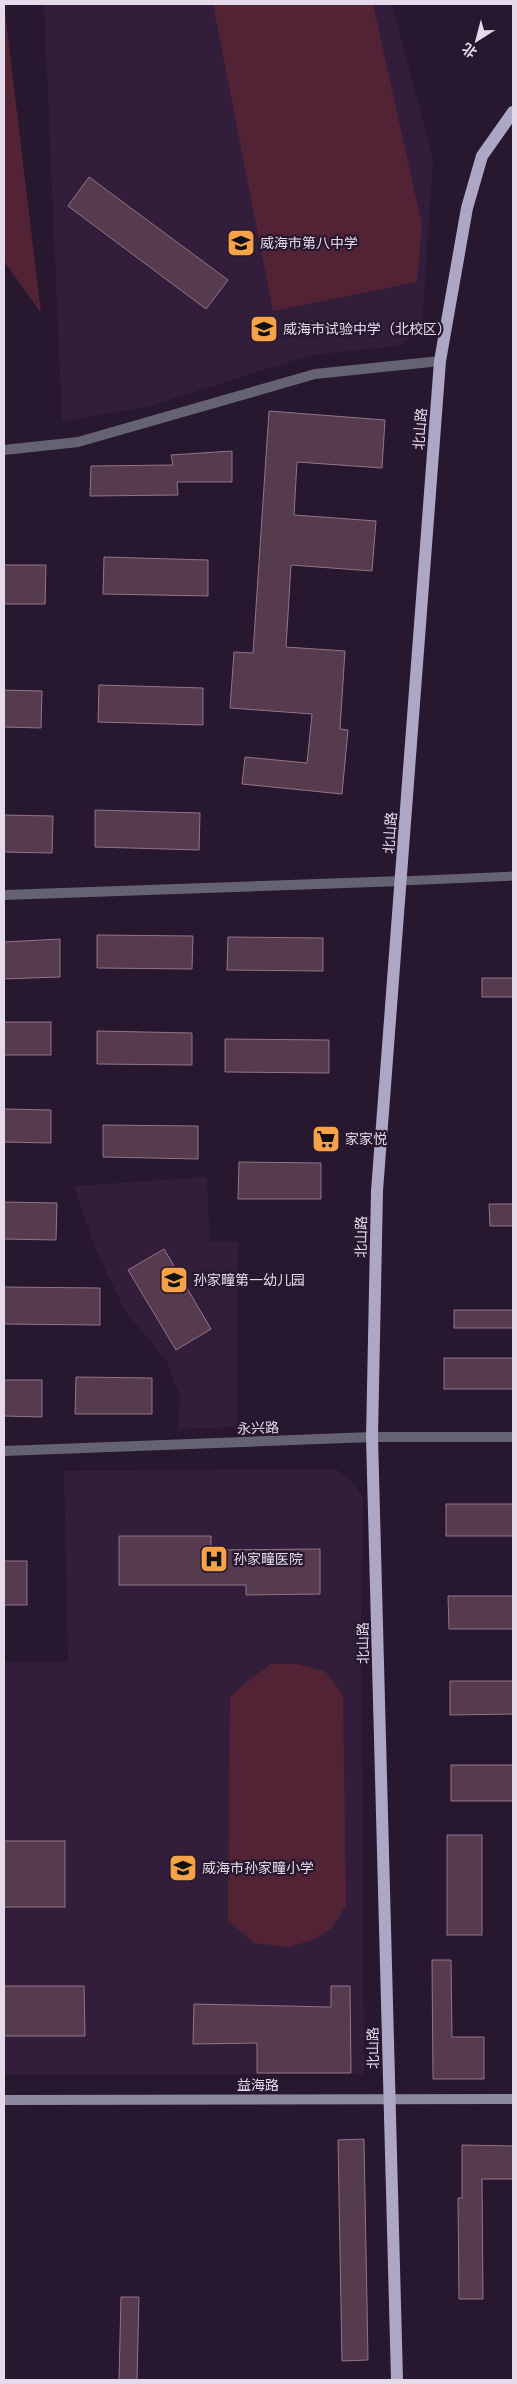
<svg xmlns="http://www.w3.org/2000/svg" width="517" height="2384" font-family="'IBM Plex Serif','Noto Sans SC',serif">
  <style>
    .built { fill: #321e3b }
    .green { fill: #522335 }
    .building { fill: #563b4f; stroke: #92748a }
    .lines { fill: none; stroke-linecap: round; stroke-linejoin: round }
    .service { stroke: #656371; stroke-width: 9 }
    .tertiary { stroke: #656371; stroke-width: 10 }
    .secondary { stroke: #8d89a0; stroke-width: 10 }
    .primary { stroke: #aca7c5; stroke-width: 12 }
    .labels { text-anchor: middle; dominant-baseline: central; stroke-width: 4.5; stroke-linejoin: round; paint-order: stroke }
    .poi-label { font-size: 14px; fill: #e4daea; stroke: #27172f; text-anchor: start }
    .street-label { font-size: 14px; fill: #e4daea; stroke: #27172f }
  </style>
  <rect width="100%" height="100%" fill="#27172f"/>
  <!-- built -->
  <g class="built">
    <path d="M44,4h348l41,155 -11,169 -24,18 -87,9 -161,51 -88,16z"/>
    <path d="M207,1177l3,64 28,1 -1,185 -59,2 2,-32 -14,-37 -41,-49 -29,-61 -22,-64z"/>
    <path d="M336,1469l17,13 10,15 -2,125 3,452 -360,1v-413h64l-4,-191z"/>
  </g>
  <!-- green -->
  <g class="green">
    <path d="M4,4l37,309 -37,-52z"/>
    <path d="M213,4h160l49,221 -5,57 -144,29z"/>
    <path d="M271,1664h26l28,7 18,24 3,210 -14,23 -19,12 -25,7 -34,-4 -26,-22 2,-223 13,-13z"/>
  </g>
  <!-- building -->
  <g class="building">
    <path d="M89,177l139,103 -22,29 -138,-103z"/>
    <path d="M269,411l116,9 -3,48 -85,-6 -3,53 82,6 -4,50 -81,-6 -5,82 59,4 -5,78 8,1 -6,64 -100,-10 3,-27 62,6 5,-49 -82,-6 4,-56 19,1z"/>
    <path d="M232,451v31h-55l1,13 -88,1 1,-30 82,-1 -2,-10z"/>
    <path d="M104,557l104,3v36l-105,-2z"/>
    <path d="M4,565h42l-1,39h-41z"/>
    <path d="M99,685l104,3v37l-105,-3z"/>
    <path d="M4,690l38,1 -1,37 -37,-1z"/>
    <path d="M95,810l105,3 -1,37 -104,-3z"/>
    <path d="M4,815l49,1 -1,37 -48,-1z"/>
    <path d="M97,935l96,1 -1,33 -95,-1z"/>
    <path d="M228,937l95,1v33l-96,-1z"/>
    <path d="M60,939v38l-56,2v-37z"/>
    <rect x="482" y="978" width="31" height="19"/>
    <rect x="4" y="1022" width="47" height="33"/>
    <path d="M97,1031l95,2v32l-95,-1z"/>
    <path d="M225,1039l104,1v33l-104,-1z"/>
    <path d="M4,1109l47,1v33l-47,-1z"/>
    <path d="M103,1125l95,1v33l-95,-2z"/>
    <path d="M239,1162l82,1v36h-83z"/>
    <path d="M4,1202l53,1 -1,37 -52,-1z"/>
    <path d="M489,1204h24v22h-23z"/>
    <path d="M164,1249l47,80 -35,21 -48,-80z"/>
    <path d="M4,1287l96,1v37l-96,-1z"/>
    <rect x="454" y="1310" width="59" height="18"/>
    <rect x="444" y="1358" width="69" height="31"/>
    <path d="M76,1377l76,1v36h-77z"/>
    <path d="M4,1380h38v37l-38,-1z"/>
    <rect x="446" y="1504" width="67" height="32"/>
    <path d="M119,1536h92v14l109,-1v45l-74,1v-10h-127z"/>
    <rect x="4" y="1561" width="23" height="44"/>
    <path d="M448,1596h65v33h-64z"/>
    <path d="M450,1681h63v33l-63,1z"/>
    <rect x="451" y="1765" width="62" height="36"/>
    <rect x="447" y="1835" width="35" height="100"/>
    <rect x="4" y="1841" width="61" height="66"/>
    <path d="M432,1960h19l1,77h32v42h-51z"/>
    <path d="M4,1986h80l1,50h-81z"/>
    <path d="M331,1986h19l1,87h-94v-30l-64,1 1,-40 137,3z"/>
    <path d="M364,2139l4,221 -26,1 -4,-221z"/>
    <path d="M462,2145l51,1v33h-31l1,120h-24l-1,-101h4z"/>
    <path d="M121,2297h18l-2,83h-18z"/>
  </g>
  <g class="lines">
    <!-- service -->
    <path class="service" d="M402,881l111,-5"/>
    <!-- tertiary -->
    <g class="tertiary">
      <path d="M4,450l74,-8 237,-68 125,-13"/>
      <path d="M4,895l398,-14"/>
      <path d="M4,1451l368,-14h141"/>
    </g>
    <!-- secondary -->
    <path class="secondary" d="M4,2100l509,-1"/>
    <!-- primary -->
    <path class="primary" d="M397,2380l-25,-943 5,-246 63,-830 27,-153 15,-52 31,-44"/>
  </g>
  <!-- icons -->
  <defs>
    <symbol id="school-square" viewBox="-11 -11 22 22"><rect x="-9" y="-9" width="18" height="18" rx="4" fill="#f6a247" stroke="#27172f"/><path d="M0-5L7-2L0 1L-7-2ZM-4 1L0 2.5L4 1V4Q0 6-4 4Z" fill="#111"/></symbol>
    <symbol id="supermarket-square" viewBox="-11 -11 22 22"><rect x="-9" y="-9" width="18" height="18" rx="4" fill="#f6a247" stroke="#27172f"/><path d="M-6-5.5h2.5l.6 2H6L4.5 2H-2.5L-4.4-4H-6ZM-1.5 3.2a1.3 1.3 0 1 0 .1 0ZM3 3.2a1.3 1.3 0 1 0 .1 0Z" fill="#111"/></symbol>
    <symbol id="hospital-square" viewBox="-11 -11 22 22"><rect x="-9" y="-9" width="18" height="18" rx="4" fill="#f6a247" stroke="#27172f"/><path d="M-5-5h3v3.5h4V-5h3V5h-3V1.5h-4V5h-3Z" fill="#111"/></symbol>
  </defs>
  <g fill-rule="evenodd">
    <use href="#school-square" x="225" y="227" width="32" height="32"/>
    <use href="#school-square" x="248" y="313" width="32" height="32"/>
    <use href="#supermarket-square" x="310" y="1123" width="32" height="32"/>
    <use href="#school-square" x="158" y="1264" width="32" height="32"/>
    <use href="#hospital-square" x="198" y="1543" width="32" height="32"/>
    <use href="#school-square" x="167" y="1852" width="32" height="32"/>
  </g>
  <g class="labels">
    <!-- poi labels -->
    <g class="poi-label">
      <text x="260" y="243">威海市第八中学</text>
      <text x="283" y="329">威海市试验中学（北校区）</text>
      <text x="345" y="1139">家家悦</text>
      <text x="193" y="1280">孙家疃第一幼儿园</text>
      <text x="233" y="1559">孙家疃医院</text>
      <text x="202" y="1868">威海市孙家疃小学</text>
    </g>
    <!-- street labels -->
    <g class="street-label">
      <text transform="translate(420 429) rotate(-86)">北山路</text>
      <text transform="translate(390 833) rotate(-86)">北山路</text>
      <text transform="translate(361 1237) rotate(-89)">北山路</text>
      <text transform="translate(258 1428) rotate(-2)">永兴路</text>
      <text transform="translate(363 1643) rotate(-91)">北山路</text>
      <text transform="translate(373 2048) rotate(-91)">北山路</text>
      <text x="258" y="2085">益海路</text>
    </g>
  </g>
  <!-- border -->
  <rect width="517" height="2384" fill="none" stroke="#e4daea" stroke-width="10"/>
  <!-- north arrow -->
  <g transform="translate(477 40) rotate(216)" stroke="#27172f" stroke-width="4" paint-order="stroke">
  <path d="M0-4L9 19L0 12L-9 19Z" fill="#e4daea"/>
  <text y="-8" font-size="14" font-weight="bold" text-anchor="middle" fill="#e4daea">北</text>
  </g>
</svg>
